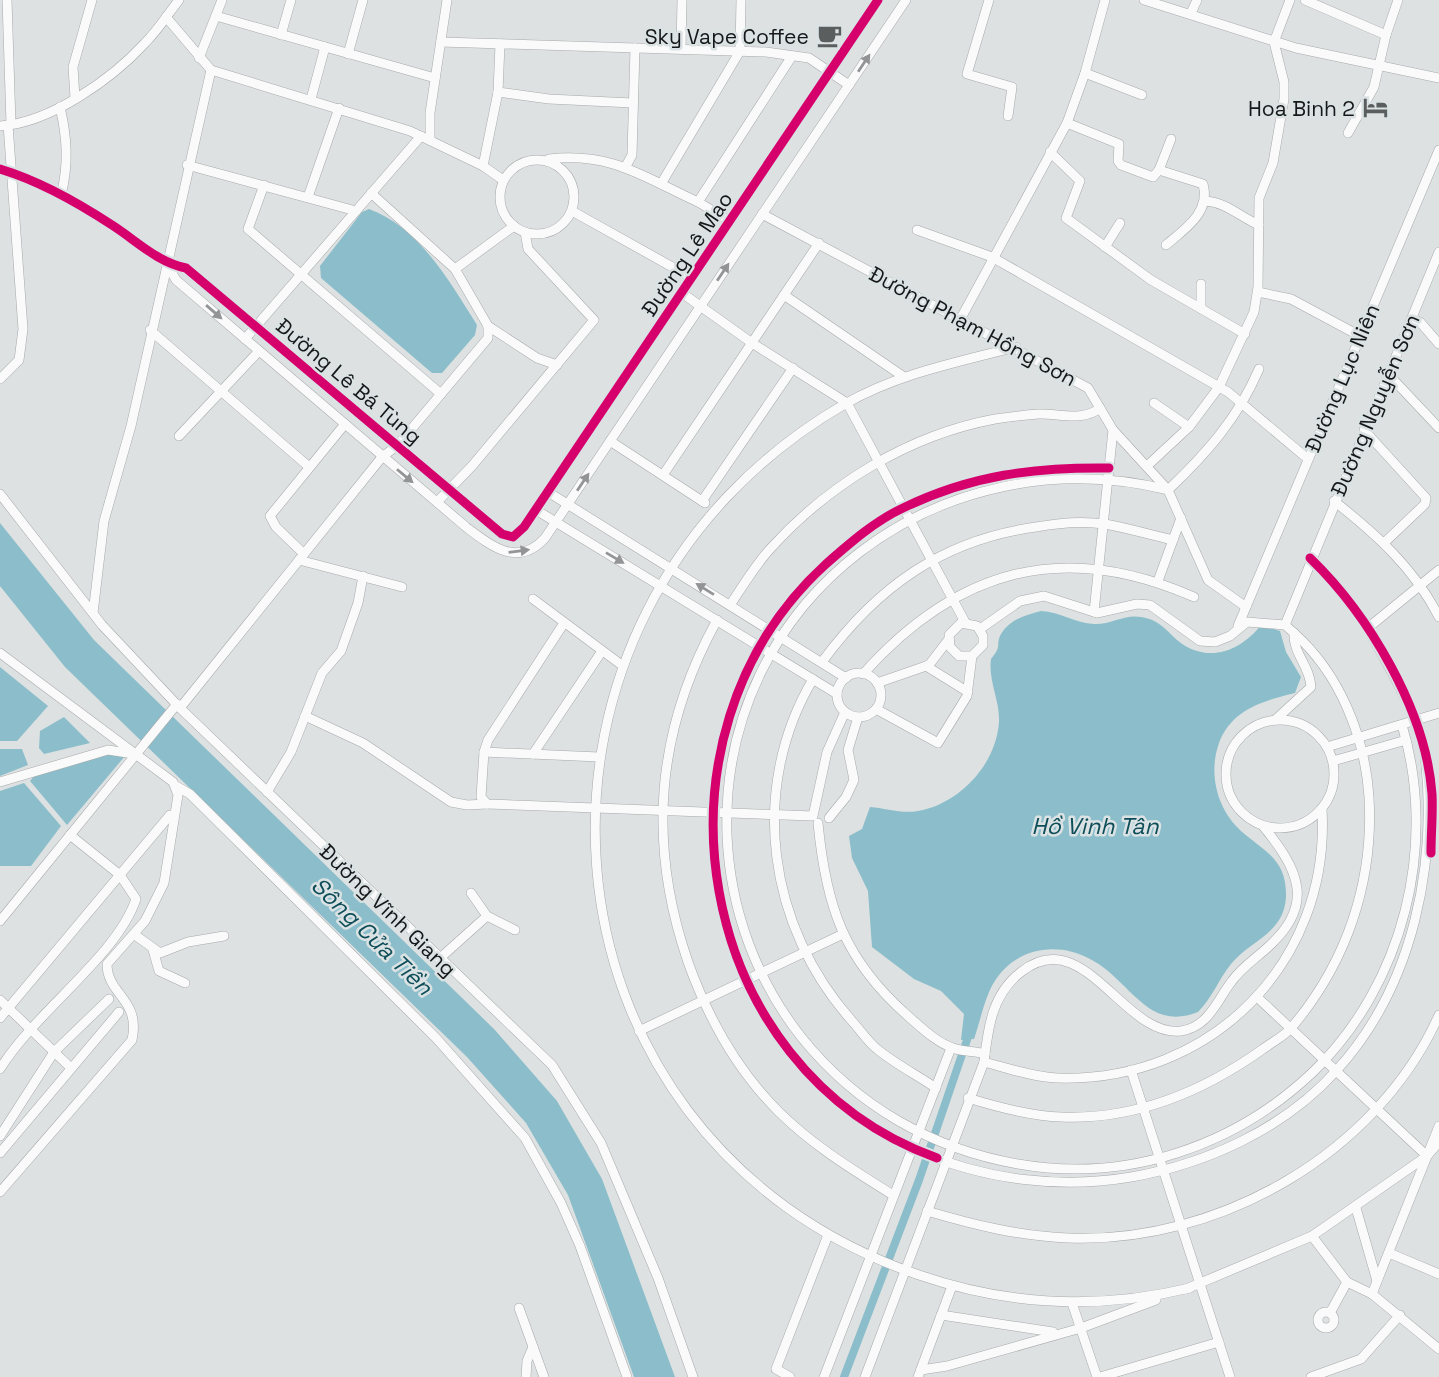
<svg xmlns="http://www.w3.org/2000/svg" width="1439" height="1377" font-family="'Space Grotesk',sans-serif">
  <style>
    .water { fill: #8bbeca }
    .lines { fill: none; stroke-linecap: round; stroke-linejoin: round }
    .canal { stroke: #8bbeca; stroke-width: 8 }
    .minor-casing { stroke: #a7a9aa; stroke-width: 10 }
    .minor { stroke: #fafafb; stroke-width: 9 }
    .cycleway-casing { stroke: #dbe2e4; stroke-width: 13 }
    .cycleway { stroke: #d6006c; stroke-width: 9 }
    .oneway { fill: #939495 }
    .labels { text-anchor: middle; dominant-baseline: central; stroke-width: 5; stroke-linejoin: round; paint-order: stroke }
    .poi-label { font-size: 21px; fill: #151718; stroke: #dbe2e4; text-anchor: end }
    .street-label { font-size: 21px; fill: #151718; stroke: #dbe2e4 }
    .water-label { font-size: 23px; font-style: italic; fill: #0e4e59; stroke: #dbe2e4 }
  </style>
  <rect width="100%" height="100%" fill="#dde1e2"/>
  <!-- water -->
  <g class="water">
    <path d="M369,209c50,18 81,73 108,116l-2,10 -33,38h-10l-111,-95 -1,-12 42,-54z"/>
    <path d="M0,523l94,117 400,389 63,72 45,78 73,198h-41l-66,-182 -42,-72 -59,-66 -402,-390 -65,-81z"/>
    <path d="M1041,611c19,1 34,12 53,13 16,1 30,-10 47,-7 17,2 25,13 36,23 30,25 64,11 84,-15l19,6 6,21 15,25 -6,16c-32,8 -63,16 -76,50 -11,31 -2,66 22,88 24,21 46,28 45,66 -2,37 -36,43 -55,67 -12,15 -19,34 -33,48 -15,6 -31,7 -46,-2 -22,-14 -38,-39 -62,-51 -35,-19 -77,-10 -97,25 -9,16 -13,38 -19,55l-13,1 3,-26 -23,-23 -27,-12 -42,-32 -4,-56 -16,-33 -3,-22 13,-7 8,-22c15,1 32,7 48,4 41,-7 78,-46 81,-89 1,-22 -11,-41 -8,-63 12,-14 4,-14 10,-25 9,-15 25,-19 40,-23z"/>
    <path d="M0,667l48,39 -31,35h-17z"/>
    <path d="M64,717l26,26 -46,11 -5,-6 1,-17z"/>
    <path d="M0,749h22l6,16 -28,11z"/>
    <path d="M108,753l17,3 -58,69 -37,-44 4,-5z"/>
    <path d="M24,783l37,43 -30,40h-31v-75z"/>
  </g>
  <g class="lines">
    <!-- canal -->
    <path class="canal" d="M844,1377l75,-197 48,-140"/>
    <defs>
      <g id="minor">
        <path d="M7,0l4,124"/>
        <path d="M989,0l-22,74 45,13 -4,29"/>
        <path d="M1144,0l152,48 143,30"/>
        <path d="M1305,0l81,35"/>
        <path d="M1191,13l6,-13"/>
        <path d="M216,16l219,62"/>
        <path d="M166,17l45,53 199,61 73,35 20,14"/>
        <path d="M281,35l10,-35"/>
        <path d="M441,42l325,10 43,6 40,27"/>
        <path d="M681,49l1,-49"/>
        <path d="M348,54l15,-54"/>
        <path d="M199,58l23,-58"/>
        <path d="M1085,73l57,22"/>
        <path d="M498,92l51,7 83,4"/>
        <path d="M75,98l-2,-31 19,-67"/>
        <path d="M311,99l14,-52"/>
        <path d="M60,107c7,30 9,57 1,88"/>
        <path d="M1067,123l52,21 -1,17 3,4 32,12 6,-7 44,14c8,28 -18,45 -37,61"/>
        <path d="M0,126c50,-3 112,-47 145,-83 13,-13 23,-29 34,-43"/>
        <path d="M1348,133l26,-46 12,-52 12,-35"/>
        <path d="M430,140v-27l17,-113"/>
        <path d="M1050,152l30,29 -14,37 85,62 94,54"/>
        <path d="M549,159c63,-7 94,18 149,43"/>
        <circle cx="537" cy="197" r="37"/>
        <path d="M187,165l169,46"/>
        <path d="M483,166l15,-74 2,-48"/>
        <path d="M626,166l6,-11 3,-107"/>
        <path d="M0,169c40,12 77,33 112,56 25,16 45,37 74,43l316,266 11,3 11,-10 354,-527"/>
        <path d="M1159,170l12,-31"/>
        <path d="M661,184l79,-133 1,-51"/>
        <path d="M264,185l-16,44 193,165"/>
        <path d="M371,193l84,76 33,57 49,32 20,7"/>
        <path d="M308,197l31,-89"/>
        <path d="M1205,201c21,1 35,16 54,24"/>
        <path d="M572,211l120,67"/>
        <path d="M762,214l326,174 25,42 55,60 40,90 38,27"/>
        <path d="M730,221l-32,-19 94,-146"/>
        <path d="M917,230l75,27 236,135 80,67"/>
        <path d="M1105,247l15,-24"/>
        <path d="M167,264l9,16 290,247c25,19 52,41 79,11l361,-538"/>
        <path d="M455,269l59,-43"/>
        <path d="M1258,292l33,7 69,37"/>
        <path d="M682,293l70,50 95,60 118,219"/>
        <path d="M784,295l120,82"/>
        <path d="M1201,307v-23"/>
        <path d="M961,318l106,-195 18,-50 20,-73"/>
        <path d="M1411,319l9,3 19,22"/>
        <path d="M150,330l158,136"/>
        <path d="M245,339l176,-203"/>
        <path d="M1016,347c-58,15 -119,27 -171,57 -360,208 -327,734 74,871 90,31 179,35 271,13"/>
        <path d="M1259,369c-21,49 -53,85 -91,121 -226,-56 -449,107 -441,345 3,74 29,145 75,203 55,68 130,111 216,126 108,19 216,-17 295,-92 91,-88 125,-227 89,-347"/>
        <path d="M1388,374l51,54"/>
        <path d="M0,379l19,-19 4,-31 -15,-204"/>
        <path d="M1154,403l35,24"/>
        <path d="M1364,430l62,68 -1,6 -40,38"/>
        <path d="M179,436l80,-85"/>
        <path d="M610,441l95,62"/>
        <path d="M1147,466l42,-39 30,-40 35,-75 4,-25 1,-89 14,-35 11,-64v-17l-10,-40 16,-42"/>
        <path d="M1109,468c-73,-1 -142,7 -208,41 -27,14 -51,34 -74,54 -184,167 -139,489 94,589 65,28 140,37 210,25 75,-13 153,-48 205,-106 78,-85 103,-210 88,-323 -5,-24 -16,-44 -27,-66 -27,-51 -44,-83 -87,-124"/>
        <path d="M663,475l156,-232"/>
        <path d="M548,492l298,186"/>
        <path d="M0,494l102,131 78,83 372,357 49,78 57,135 35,99"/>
        <path d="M702,501l91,-133"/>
        <path d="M1334,501c42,33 80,67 105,116"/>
        <path d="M437,502l35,-36 122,-146 -66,-71 -3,-17"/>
        <path d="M536,510l301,184"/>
        <path d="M304,554l-28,-27 -6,-11 75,-92"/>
        <path d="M299,560l103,27"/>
        <path d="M1158,581l23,-63"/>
        <path d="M533,599l90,67"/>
        <path d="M730,605c13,-19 25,-40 41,-57 58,-64 138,-113 224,-129 14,-2 29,-4 43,-5 20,-1 45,8 62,-6"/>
        <path d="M1094,612l19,-182"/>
        <path d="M93,613l11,-92 27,-95 80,-356"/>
        <path d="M717,620c-61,111 -70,223 -29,342 20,56 48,107 90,149 34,34 75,59 115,84"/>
        <path d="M564,623l-76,117 -4,12 -3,45 6,7 326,12 14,-64 18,-40"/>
        <path d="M1285,625l154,-373"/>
        <path d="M1238,626l201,-476"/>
        <path d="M1369,627l70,-57"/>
        <path d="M980,629l40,-28 24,-5 53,17 40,-9 13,1 50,36 15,1 15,-6 17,-14 38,3 9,8c-1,21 16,33 17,54l-36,33"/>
        <path d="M0,653l173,129 5,13 -14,88 -19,38 -38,43c0,31 34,35 25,76l-132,152"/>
        <path d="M822,662c55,-75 120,-122 214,-135 21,-4 48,-6 69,-3 23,4 45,11 68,16"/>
        <path d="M926,666l42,26"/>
        <circle cx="859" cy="695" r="22"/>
        <path d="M863,674c94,-105 200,-135 331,-77"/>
        <path d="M813,679c-65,110 -45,248 39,342 9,10 16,21 25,28 18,15 40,26 59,39"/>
        <path d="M877,683l52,-18 20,-26"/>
        <path d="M180,708l202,-251 16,-12 90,-107v-12"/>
        <path d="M876,709l62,34 29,-47 5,-40 11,-11v-9l-6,-10 -16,-3 -12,12 1,12 9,9h13"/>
        <path d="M305,716l58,27 88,59 16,3 20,-1"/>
        <circle cx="1280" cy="774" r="54"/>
        <path d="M1327,747l112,-34"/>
        <path d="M484,752l115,5"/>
        <path d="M533,754l69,-103"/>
        <path d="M1333,761l73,-21"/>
        <path d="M0,782l108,-32 26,4"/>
        <path d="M176,786l14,8 246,244 89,100 36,65 19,43 47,131"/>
        <path d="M267,792l24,-40 31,-79 19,-22 17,-48 5,-27"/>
        <path d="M829,818l17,-21 8,-17 -6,-30 10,-33"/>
        <path d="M818,823c8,84 26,137 91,194 14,12 27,25 44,31 10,4 22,3 32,6"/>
        <path d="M471,893l16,23 28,14"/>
        <path d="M0,921l177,-217"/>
        <path d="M135,935l25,18 28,-11 36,-6"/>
        <path d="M153,950l6,21 26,12"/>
        <path d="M439,959l48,-43"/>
        <path d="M1257,997l170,159"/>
        <path d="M0,1000l71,68"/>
        <path d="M0,1018l170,-203"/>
        <path d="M639,1031l204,-97"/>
        <path d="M984,1062c4,-34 8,-68 37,-90 63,-50 103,66 160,59 28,-4 36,-31 51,-50 10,-14 23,-22 35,-33 49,-43 32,-78 -4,-122"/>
        <path d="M0,1069c35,-57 117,-113 136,-170l-16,-24 -50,-40"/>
        <path d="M1131,1070l99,307"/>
        <path d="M968,1098c29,9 62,18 93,19 74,3 143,-26 202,-68 9,-7 22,-13 29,-22 55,-65 82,-146 77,-230 -4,-60 -29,-123 -75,-164"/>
        <path d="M0,1136l54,-84 55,-53"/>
        <path d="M0,1153l119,-141"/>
        <path d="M1356,1208l21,73"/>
        <path d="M927,1211c47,14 92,25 141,27 150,6 309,-84 371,-223"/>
        <path d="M1312,1236l35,46 25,12 67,55"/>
        <path d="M1389,1253l50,21"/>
        <path d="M1186,1289l126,-53 115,-80 12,-14"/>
        <path d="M1372,1294l67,-168"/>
        <path d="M1072,1303l25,74"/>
        <path d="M519,1308l25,69"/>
        <circle cx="1326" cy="1320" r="8"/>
        <path d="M1330,1313l17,-31"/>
        <path d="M941,1315l112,17"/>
        <path d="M921,1370l26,-4 134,-38 75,-28"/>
        <path d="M526,1377l1,-16 6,-14"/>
        <path d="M790,1377l-14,-8 52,-134"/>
        <path d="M824,1377l127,-329"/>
        <path d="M865,1377l119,-315c23,6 49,15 73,16 154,5 274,-116 265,-269"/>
        <path d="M918,1377l34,-91"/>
        <path d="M1100,1377l119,-35"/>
        <path d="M1311,1377l50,-18 39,-44"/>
      </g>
    </defs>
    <!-- minor casing -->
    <use href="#minor" class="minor-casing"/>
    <!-- minor -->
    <use href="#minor" class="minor"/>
    <defs>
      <g id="cycleway">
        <path d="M0,169c40,12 77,33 112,56 25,16 45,37 74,43l316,266 11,3 11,-10 354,-527"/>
        <path d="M1310,558c59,57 116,153 122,236 1,19 -1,40 -1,59"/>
        <path d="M937,1158c-245,-89 -299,-423 -111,-594 24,-21 49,-43 77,-56 68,-33 132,-41 206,-40"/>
      </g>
    </defs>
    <!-- cycleway casing -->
    <use href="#cycleway" class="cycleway-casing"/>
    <!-- cycleway -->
    <use href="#cycleway" class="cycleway"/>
  </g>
  <!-- one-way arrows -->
  <defs><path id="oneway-solid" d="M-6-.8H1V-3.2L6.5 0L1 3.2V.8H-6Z" transform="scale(1.75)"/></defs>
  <g class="oneway">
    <use href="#oneway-solid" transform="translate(864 63) rotate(-56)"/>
    <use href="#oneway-solid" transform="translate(723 272) rotate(-56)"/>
    <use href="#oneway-solid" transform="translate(214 312) rotate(41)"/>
    <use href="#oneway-solid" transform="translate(405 476) rotate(40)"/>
    <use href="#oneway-solid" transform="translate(583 482) rotate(-56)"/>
    <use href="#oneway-solid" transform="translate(519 551) rotate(-7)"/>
    <use href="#oneway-solid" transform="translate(615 558) rotate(31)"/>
    <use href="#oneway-solid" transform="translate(705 589) rotate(-148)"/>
  </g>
  <!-- icons -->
  <defs>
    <symbol id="cafe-bare" viewBox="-9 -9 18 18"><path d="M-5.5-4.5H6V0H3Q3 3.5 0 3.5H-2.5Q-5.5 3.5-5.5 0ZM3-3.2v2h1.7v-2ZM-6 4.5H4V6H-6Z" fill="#5b5e5f" stroke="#dbe2e4" stroke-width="2.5" paint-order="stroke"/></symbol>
    <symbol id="hotel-bare" viewBox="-9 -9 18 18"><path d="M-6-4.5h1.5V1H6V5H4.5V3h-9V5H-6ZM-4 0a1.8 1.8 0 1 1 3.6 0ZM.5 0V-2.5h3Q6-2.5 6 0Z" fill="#5b5e5f" stroke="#dbe2e4" stroke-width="2.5" paint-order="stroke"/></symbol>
  </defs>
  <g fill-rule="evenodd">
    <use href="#cafe-bare" x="812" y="18" width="35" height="35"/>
    <use href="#hotel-bare" x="1358" y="90" width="35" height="35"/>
  </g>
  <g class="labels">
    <!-- poi labels -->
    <g class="poi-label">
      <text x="809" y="36">Sky Vape Coffee</text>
      <text x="1355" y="108">Hoa Binh 2</text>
    </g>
    <!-- street labels -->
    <g class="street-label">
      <text transform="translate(687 254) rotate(-56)">Đường Lê Mao</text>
      <text transform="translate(973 326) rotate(28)">Đường Phạm Hồng Sơn</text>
      <text transform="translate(1342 378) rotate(-67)">Đường Lục Niên</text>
      <text transform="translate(349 381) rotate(40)">Đường Lê Bá Tùng</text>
      <text transform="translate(1375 405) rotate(-67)">Đường Nguyễn Sơn</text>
      <text transform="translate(388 910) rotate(44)">Đường Vĩnh Giang</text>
    </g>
    <!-- water labels -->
    <g class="water-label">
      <text x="1095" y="826">Hồ Vinh Tân</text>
      <text transform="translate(372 936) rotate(44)">Sông Cửa Tiền</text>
    </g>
  </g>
</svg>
